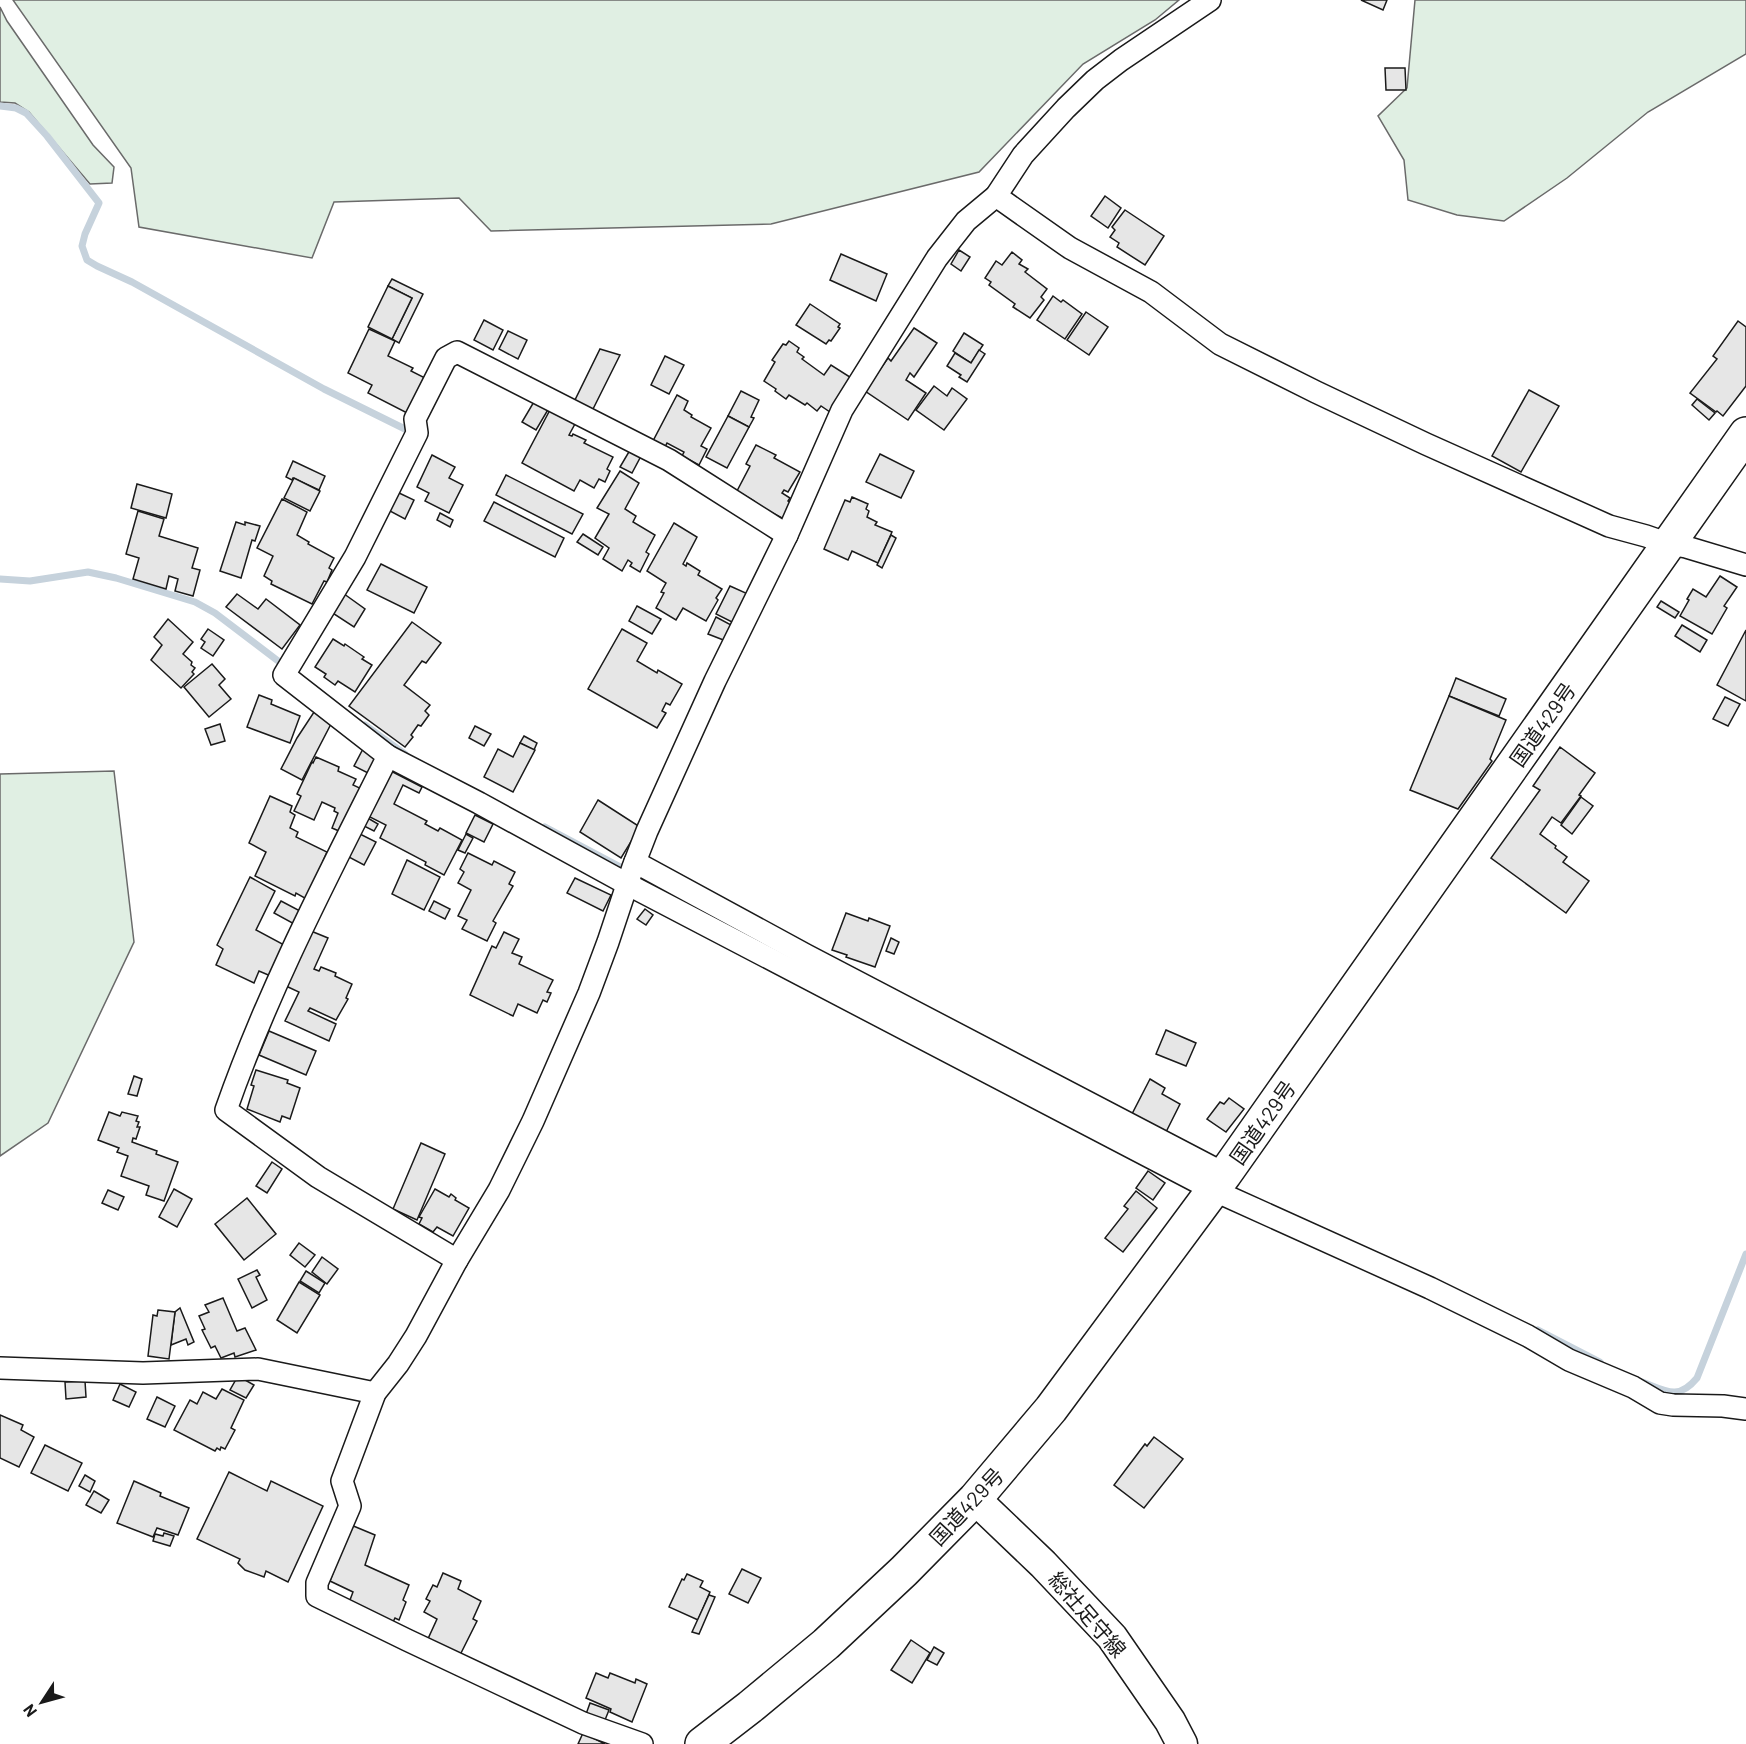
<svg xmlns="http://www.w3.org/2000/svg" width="1746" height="1744" font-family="Barlow,'Noto Sans JP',sans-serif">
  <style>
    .green { fill: #e0efe3; stroke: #6a6a6a; stroke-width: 1.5 }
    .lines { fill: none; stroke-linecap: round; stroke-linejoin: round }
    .stream { stroke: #c6d2dc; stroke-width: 7 }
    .building { fill: #e6e6e6; stroke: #1a1a1a; stroke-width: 1.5 }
    .street-casing { stroke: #1a1a1a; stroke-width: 24 }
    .secondary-casing { stroke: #1a1a1a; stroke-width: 33 }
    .highway-casing { stroke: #1a1a1a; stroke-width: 36 }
    .street { stroke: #fff; stroke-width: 21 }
    .secondary { stroke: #fff; stroke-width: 30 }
    .highway { stroke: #fff; stroke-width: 33 }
    .labels { text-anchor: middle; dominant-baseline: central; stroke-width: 4.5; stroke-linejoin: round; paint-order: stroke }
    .street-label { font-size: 21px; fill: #1a1a1a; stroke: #fff }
  </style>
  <rect width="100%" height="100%" fill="#fff"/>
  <!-- green -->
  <g class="green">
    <path d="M13,0h1166l-24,20 -72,44 -104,108 -208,52 -280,7 -32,-33 -125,4 -22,56 -173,-31 -8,-59z"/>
    <path d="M1415,0h331v54l-98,58 -81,66 -63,43 -47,-6 -49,-15 -4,-40 -26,-44 29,-28z"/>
    <path d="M0,7l7,14 86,124 21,22 -2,16 -22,1 -61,-72 -14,-9 -15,-1z"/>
    <path d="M114,771l20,171 -86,181 -48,33v-382z"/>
  </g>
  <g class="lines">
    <!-- stream -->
    <g class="stream">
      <path d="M0,106l16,2 10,5 21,23 52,67 -14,31 -3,12 5,14 10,6 35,16 192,107 85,42 -1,3"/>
      <path d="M0,579l30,2 58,-9 28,6 79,24 20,11 71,54"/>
      <path d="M365,725l40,29"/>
      <path d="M545,827l134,71"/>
      <path d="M1538,1330l62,32"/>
      <path d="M1642,1382c24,9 36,19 55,-4l49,-124"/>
    </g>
  </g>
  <!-- building -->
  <g class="building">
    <path d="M1361,0h26l-4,10z"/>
    <path d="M1385,68h20l1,22h-20z"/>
    <path d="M1105,196l16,12 -13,20 -17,-12z"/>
    <path d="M1125,210l39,26 -19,29 -28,-18 2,-4 -9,-6 5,-7 -3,-3z"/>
    <path d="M959,250l11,7 -9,14 -10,-7z"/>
    <path d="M1012,252l10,8 -3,4 9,5 -3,3 22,17 -6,8 3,3 -14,18 -17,-11 2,-3 -26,-19 2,-3 -6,-4 11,-17 6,4z"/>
    <path d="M841,254l46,20 -11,27 -46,-21z"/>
    <path d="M392,279l31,15 -24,49 -7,-4 20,-41 -24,-12z"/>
    <path d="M388,286l24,12 -20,41 -24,-12z"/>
    <path d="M1053,296l8,6 2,-2 19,14 -17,25 -28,-19z"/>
    <path d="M810,304l30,20 -2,3 2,1 -9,13 -2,-1 -3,4 -30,-19z"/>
    <path d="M1086,312l22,15 -19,28 -22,-15z"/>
    <path d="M484,320l19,10 -10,20 -19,-10z"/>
    <path d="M1738,321l8,6v59l-23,30 -6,-5 -1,1 -26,-19 27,-34 -4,-3z"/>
    <path d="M914,328l23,15 -23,34 -4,-4 -4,7 20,13 -18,27 -43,-29 23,-33 3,3z"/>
    <path d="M369,329l26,12 -7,15 25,12 -2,3 18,9 -18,35 -43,-22 4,-8 -24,-12z"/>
    <path d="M508,331l19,9 -9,19 -19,-10z"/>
    <path d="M964,333l19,12 -12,18 -18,-12z"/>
    <path d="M789,341l10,7 -2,4 7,5 -2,2 22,16 7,-10 22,14 -23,33 -9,-6 -4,5 -10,-8 -2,2 -16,-10 -3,4 -11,-8 1,-2 -12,-8 11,-19 -3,-2 11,-16 3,1z"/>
    <path d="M600,349l20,6 -28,56 -18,-9z"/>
    <path d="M979,350l6,4 -18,28 -8,-5 2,-2 -14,-9 8,-13 16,10z"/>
    <path d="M665,356l19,9 -15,29 -18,-9z"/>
    <path d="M934,386l13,10 5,-8 15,11 -23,31 -28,-20z"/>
    <path d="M1529,390l30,16 -38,66 -29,-16z"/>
    <path d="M741,391l18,9 -8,17 3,1 -5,9 -21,-11z"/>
    <path d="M677,395l11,6 -4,9 8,5 -1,2 20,11 -10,18 6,3 -8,16 -17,-9 2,-4 -17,-9 -2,4 -12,-6z"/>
    <path d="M1697,399l18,14 -6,7 -17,-15z"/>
    <path d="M535,400l14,8 -13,22 -14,-8z"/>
    <path d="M551,408l25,14 -7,13 3,1 1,-2 13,6 -2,3 29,14 -6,12 3,2 -5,11 -6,-3 -5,9 -14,-8 -6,11 -52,-28z"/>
    <path d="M728,416l21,11 -22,41 -21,-11z"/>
    <path d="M756,445l20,10 -2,3 26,14 -12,20 -4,-2 -2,3 8,5 -2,3 4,2 -8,16 -31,-16 1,-2 -17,-10 13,-25 -4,-2z"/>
    <path d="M630,450l11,6 -9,17 -12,-6z"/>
    <path d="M880,454l34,17 -13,27 -35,-16z"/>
    <path d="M432,455l23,12 -6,11 14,7 -14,28 -24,-12 4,-8 -12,-6z"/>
    <path d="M293,461l32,15 -6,14 -26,-12 -1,2 -6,-3z"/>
    <path d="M620,471l19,12 -14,26 11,7 -3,6 22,13 -9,17 3,2 -9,18 -10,-6 2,-3 -4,-3 -6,11 -19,-12 6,-11 -14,-10 14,-24 -12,-6z"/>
    <path d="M506,475l77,39 -11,20 -76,-39z"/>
    <path d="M294,478l26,13 -10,20 -26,-13z"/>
    <path d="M137,484l35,10 -6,24 -35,-10z"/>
    <path d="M397,492l17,8 -9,19 -17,-9z"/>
    <path d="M852,497l16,7 -2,5 3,2 -2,6 10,5 -2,3 17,7 -14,31 -26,-12 -4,9 -24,-11 21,-49 5,2z"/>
    <path d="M282,499l25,13 -10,23 12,7 -1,2 26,14 -5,10 3,2 -5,12 -3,-1 -12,23 -41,-20 1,-3 -8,-5 9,-20 -16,-8z"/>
    <path d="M494,502l70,36 -9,19 -71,-36z"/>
    <path d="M138,511l26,8 -5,17 39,12 -6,20 8,2 -7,26 -18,-5 3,-12 -9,-3 -3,13 -33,-10 6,-21 -13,-4z"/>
    <path d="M440,513l13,7 -3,7 -13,-7z"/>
    <path d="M236,522l9,3v-3l15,4 -5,15 -3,-1 -11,38 -21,-7z"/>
    <path d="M674,523l23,14 -14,27 3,2 1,-3 13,8 -2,4 24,14 -6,9 2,2 -12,21 -23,-13 -7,12 -20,-12 8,-15 -3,-1 5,-9 -19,-12z"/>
    <path d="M583,534l20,13 -5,8 -21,-13z"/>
    <path d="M891,535l5,3 -14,30 -5,-3z"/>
    <path d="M381,564l46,23 -13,26 -47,-23z"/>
    <path d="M1720,576l17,11 -13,19 3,2 -15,26 -32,-18 9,-16 -2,-1 6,-10 13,8z"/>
    <path d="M730,586l18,8 -14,29 -18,-9z"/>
    <path d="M340,591l25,18 -11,18 -26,-17z"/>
    <path d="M237,594l21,15 8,-10 34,26 -18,24 -56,-42z"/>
    <path d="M1661,601l18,11 -4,6 -18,-11z"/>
    <path d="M637,606l24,13 -9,15 -23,-13z"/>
    <path d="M716,617l17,9 -7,15 -18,-7z"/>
    <path d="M168,619l25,23 -10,12 9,8 -1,3 4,3 -3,4 2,2 -13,14 -30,-28 11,-15 -8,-8z"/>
    <path d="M412,622l29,21 -15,20 -4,-2 -18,24 26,20 -5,6 4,4 -8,11 -3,-1 -7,10 2,2 -8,10 -56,-41z"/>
    <path d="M1682,625l25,15 -7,12 -25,-16z"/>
    <path d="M208,629l16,11 -11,16 -12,-8 4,-6 -4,-3z"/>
    <path d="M622,629l25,14 -10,18 20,12 1,-3 24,14 -12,21 -4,-2 -4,8 4,2 -9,15 -69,-39z"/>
    <path d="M1746,630v71l-29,-16z"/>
    <path d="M333,639l11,7 1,-2 19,13 -2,2 10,6 -17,27 -17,-11 -3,4 -11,-8 2,-3 -11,-7z"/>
    <path d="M212,664l13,15 -6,6 12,14 -22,18 -25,-30z"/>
    <path d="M1456,678l50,21 -7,17 -50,-20z"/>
    <path d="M259,695l13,5 -1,4 29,12 -10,27 -43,-16z"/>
    <path d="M1449,696l57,24 -16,39 2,2 -34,48 -48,-19z"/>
    <path d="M1725,697l15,7 -12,22 -15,-7z"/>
    <path d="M316,709l16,13 -30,58 -21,-11 16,-31z"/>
    <path d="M220,724l5,17 -14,4 -6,-16z"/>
    <path d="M475,726l16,8 -7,12 -15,-8z"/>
    <path d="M524,736l13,7 -3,7 -14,-7z"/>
    <path d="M520,743l15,7 -22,42 -29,-15 14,-28 15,8z"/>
    <path d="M364,747l13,13 -7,14 -16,-8z"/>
    <path d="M1560,747l35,26 -16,22 2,1 -20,27 -9,-6 -12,17 16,12 -1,2 12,9 -4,5 26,19 -23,32 -75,-55 49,-68 -7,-4z"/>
    <path d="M316,757l23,10 -1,4 18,8 -3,6 13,6 -20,43 -14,-6 6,-15 -4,-2 1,-3 -13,-6 -8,18 -20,-9 7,-15 -4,-2 15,-32 1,1z"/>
    <path d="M387,769l35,18 -3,6 -16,-8 -9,19 33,17 -2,3 13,7 2,-3 22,12 -18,35 -19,-10 1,-3 -46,-24 6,-13 -22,-11z"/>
    <path d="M270,796l22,10 -2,6 5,3 -5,13 8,4 -2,5 31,15 -4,9 6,2 -19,38 -14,-8 -1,3 -40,-20 11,-24 -17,-9z"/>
    <path d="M1581,797l12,9 -21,28 -11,-9z"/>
    <path d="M598,800l42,27 -19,31 -41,-26z"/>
    <path d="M475,815l18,9 -9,18 -18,-9z"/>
    <path d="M366,817l12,7 -4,7 -12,-6z"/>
    <path d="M356,832l20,10 -12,23 -19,-10z"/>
    <path d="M466,834l7,4 -8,15 -7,-3z"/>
    <path d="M468,853l24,12 2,-4 21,11 -6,12 4,2 -20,35 3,2 -9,18 -25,-12 5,-9 -9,-4 13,-26 -13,-7 6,-11 -4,-3z"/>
    <path d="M407,860l33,17 -16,33 -32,-16z"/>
    <path d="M250,877l25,14 -19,39 32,17 -15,30 -14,-6 -5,12 -38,-18 7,-16 -6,-4z"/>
    <path d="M575,878l36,17 -8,16 -36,-18z"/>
    <path d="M281,901l21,11 -6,13 -22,-12z"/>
    <path d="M434,901l16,8 -5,10 -16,-8z"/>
    <path d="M645,909l8,6 -7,10 -9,-6z"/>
    <path d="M846,913l22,8 1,-3 21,8 -15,41 -29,-10 1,-2 -15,-5z"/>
    <path d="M306,929l22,9 -14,31 5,2 2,-4 15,6 -1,3 17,8 -6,14 2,1 -12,21 -26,-12 -2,3 28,13 -7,17 -44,-20 14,-29 -13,-6z"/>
    <path d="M504,932l15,7 -7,14 10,4 -3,7 34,16 -6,12 4,1 -4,9 -4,-2 -6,13 -19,-9 -5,12 -43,-21 22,-49 4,2z"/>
    <path d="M891,938l8,4 -5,12 -8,-3z"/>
    <path d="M1166,1030l30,13 -10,23 -30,-12z"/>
    <path d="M269,1031l47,20 -10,24 -47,-20z"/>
    <path d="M256,1070l32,10 -1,3 13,5 -10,31 -8,-3 -2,6 -33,-13 7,-23 -3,-1z"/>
    <path d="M134,1076l8,3 -5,17 -9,-2z"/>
    <path d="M1150,1079l15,9 -3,6 18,10 -14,28 -34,-18z"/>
    <path d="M1229,1098l15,11 -18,23 -19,-13 13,-17 4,2z"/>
    <path d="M109,1112l11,4 2,-4 16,4 -2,5 3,1 -2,5h3l-4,12 -3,-1 -1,4 25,9 -1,3 22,8 -14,39 -18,-6 3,-9 -28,-10 7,-20 -11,-4 2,-4 -21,-8z"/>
    <path d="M421,1143l24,11 -28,66 -24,-11z"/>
    <path d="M272,1162l10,7 -15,24 -11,-7z"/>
    <path d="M1148,1171l17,12 -12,17 -17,-12z"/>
    <path d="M174,1189l18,10 -15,28 -18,-10z"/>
    <path d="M435,1189l14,8 2,-3 5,4 -1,2 14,8 -16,28 -16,-9 -4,5 -14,-8 3,-6 -3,-1z"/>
    <path d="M108,1190l16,7 -6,13 -16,-7z"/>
    <path d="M1136,1191l21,17 -34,44 -18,-14 23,-29 -4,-3z"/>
    <path d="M247,1198l29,36 -32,26 -29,-36z"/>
    <path d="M299,1243l16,12 -10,12 -15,-12z"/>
    <path d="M322,1257l16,12 -11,15 -15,-12z"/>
    <path d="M257,1270l3,5 -4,2 11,23 -15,8 -14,-29z"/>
    <path d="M306,1271l19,12 -6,10 -19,-12z"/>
    <path d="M299,1282l21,13 -23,38 -20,-13z"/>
    <path d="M223,1298l14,33 8,-3 11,22 -21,7 -1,-4 -13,5 -6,-12 -4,2 -9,-18 3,-1 -6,-13 10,-4 -4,-7z"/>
    <path d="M180,1308l14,34 -6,3 -2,-6 -15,6 4,-33z"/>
    <path d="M158,1310l17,2 -6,47 -21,-3 5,-41 4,1z"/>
    <path d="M238,1376l16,9 -8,13 -16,-8z"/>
    <path d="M85,1381l1,16 -20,2 -1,-17z"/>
    <path d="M120,1384l16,8 -7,15 -16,-7z"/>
    <path d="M222,1389l22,11 -13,28 4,2 -10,19 -4,-2 -1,3 -3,-2 -2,3 -41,-21 16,-30 7,4 6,-12 13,7z"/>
    <path d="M157,1397l18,9 -10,21 -18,-8z"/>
    <path d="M0,1415l23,10 -2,5 13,7 -15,30 -19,-9z"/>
    <path d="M1154,1437l29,22 -39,49 -30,-23 31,-41 2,2z"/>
    <path d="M45,1445l37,18 -14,28 -37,-18z"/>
    <path d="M229,1472l38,19 4,-10 52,25 -35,76 -22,-11 -2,6 -19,-7 -7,-7 2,-4 -43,-20z"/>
    <path d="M85,1475l10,6 -5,11 -11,-6z"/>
    <path d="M134,1481l27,12 -1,3 29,12 -11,27 -21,-7 -4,9 -36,-14z"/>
    <path d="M94,1491l15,9 -8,13 -15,-8z"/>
    <path d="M351,1525l24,10 -10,30 44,20 -6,15 3,2 -7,18 -4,-2 -3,6 -40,-19 1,-3 -3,-2 3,-8 -23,-11z"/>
    <path d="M164,1533l10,3 -4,10 -17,-5 2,-7 8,2z"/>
    <path d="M742,1569l19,9 -13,25 -19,-9z"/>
    <path d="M443,1573l18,8 -3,8 23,12 -8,18 4,2 -18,36 -32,-16 10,-22 -13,-7 6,-11 -4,-2 7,-14 4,2z"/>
    <path d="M687,1574l16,7 -3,6 10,5 -12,28 -29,-13 13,-28 2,1z"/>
    <path d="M709,1595l6,2 -16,37 -7,-2z"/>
    <path d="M911,1640l19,13 -18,30 -21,-13z"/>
    <path d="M934,1647l10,6 -7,12 -10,-5z"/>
    <path d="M596,1673l12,5 2,-5 25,10 1,-4 11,5 -15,38 -22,-10 1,-3 -25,-11z"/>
    <path d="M590,1703l19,7 -6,15 -18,-8z"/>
    <path d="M583,1733l22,11h-27z"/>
  </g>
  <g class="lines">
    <defs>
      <g id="street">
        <path d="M996,196l74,52 81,44 69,52 96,48 110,52 183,82 37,10 23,8 17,3 60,18"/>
        <path d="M787,535l-118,-75 -212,-108 -11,6 -31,61 2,14 -62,124 -71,118 104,81 91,47 148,81 586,306 217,98 98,48 41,24 64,27 27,16 13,2 50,1 23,3"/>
        <path d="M388,756c-58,116 -119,231 -162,354l92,67 139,83"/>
        <path d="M635,862l171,93 419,219"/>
        <path d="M0,1368l143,5 115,-4 117,24"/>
        <path d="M642,1744l-59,-21 -176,-83 -90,-44v-13l33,-77 -8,-25 33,-88 23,-29 18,-28 41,-76 42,-70 34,-69 56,-128 19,-51 25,-75 14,-36 68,-150 72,-146 55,-125 95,-152 29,-37 30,-25 27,-41 43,-47 29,-28 26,-20 89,-60"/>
      </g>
      <path id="secondary" d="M975,1499l68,65 69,73 58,84 12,23"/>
      <path id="highway" d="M702,1744l48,-37 76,-63 78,-73 71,-72 76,-90 174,-235 521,-740"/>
    </defs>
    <!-- street casing -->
    <use href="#street" class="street-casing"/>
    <!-- secondary casing -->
    <use href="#secondary" class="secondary-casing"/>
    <!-- highway casing -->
    <use href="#highway" class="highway-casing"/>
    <!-- street -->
    <use href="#street" class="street"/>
    <!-- secondary -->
    <use href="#secondary" class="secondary"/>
    <!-- highway -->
    <use href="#highway" class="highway"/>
  </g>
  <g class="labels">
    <!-- street labels -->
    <g class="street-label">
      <text transform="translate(1542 724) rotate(-55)">国道429号</text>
      <text transform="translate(1262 1122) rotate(-55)">国道429号</text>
      <text transform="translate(966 1506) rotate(-47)">国道429号</text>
      <text transform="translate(1088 1614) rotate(49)">総社足守線</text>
    </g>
  </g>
  <!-- north arrow -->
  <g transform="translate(42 1702) rotate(234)" stroke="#ffffff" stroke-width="4.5" paint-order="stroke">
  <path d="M0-4.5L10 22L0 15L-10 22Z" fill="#1a1a1a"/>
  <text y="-9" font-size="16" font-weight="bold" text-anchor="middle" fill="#1a1a1a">N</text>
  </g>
</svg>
